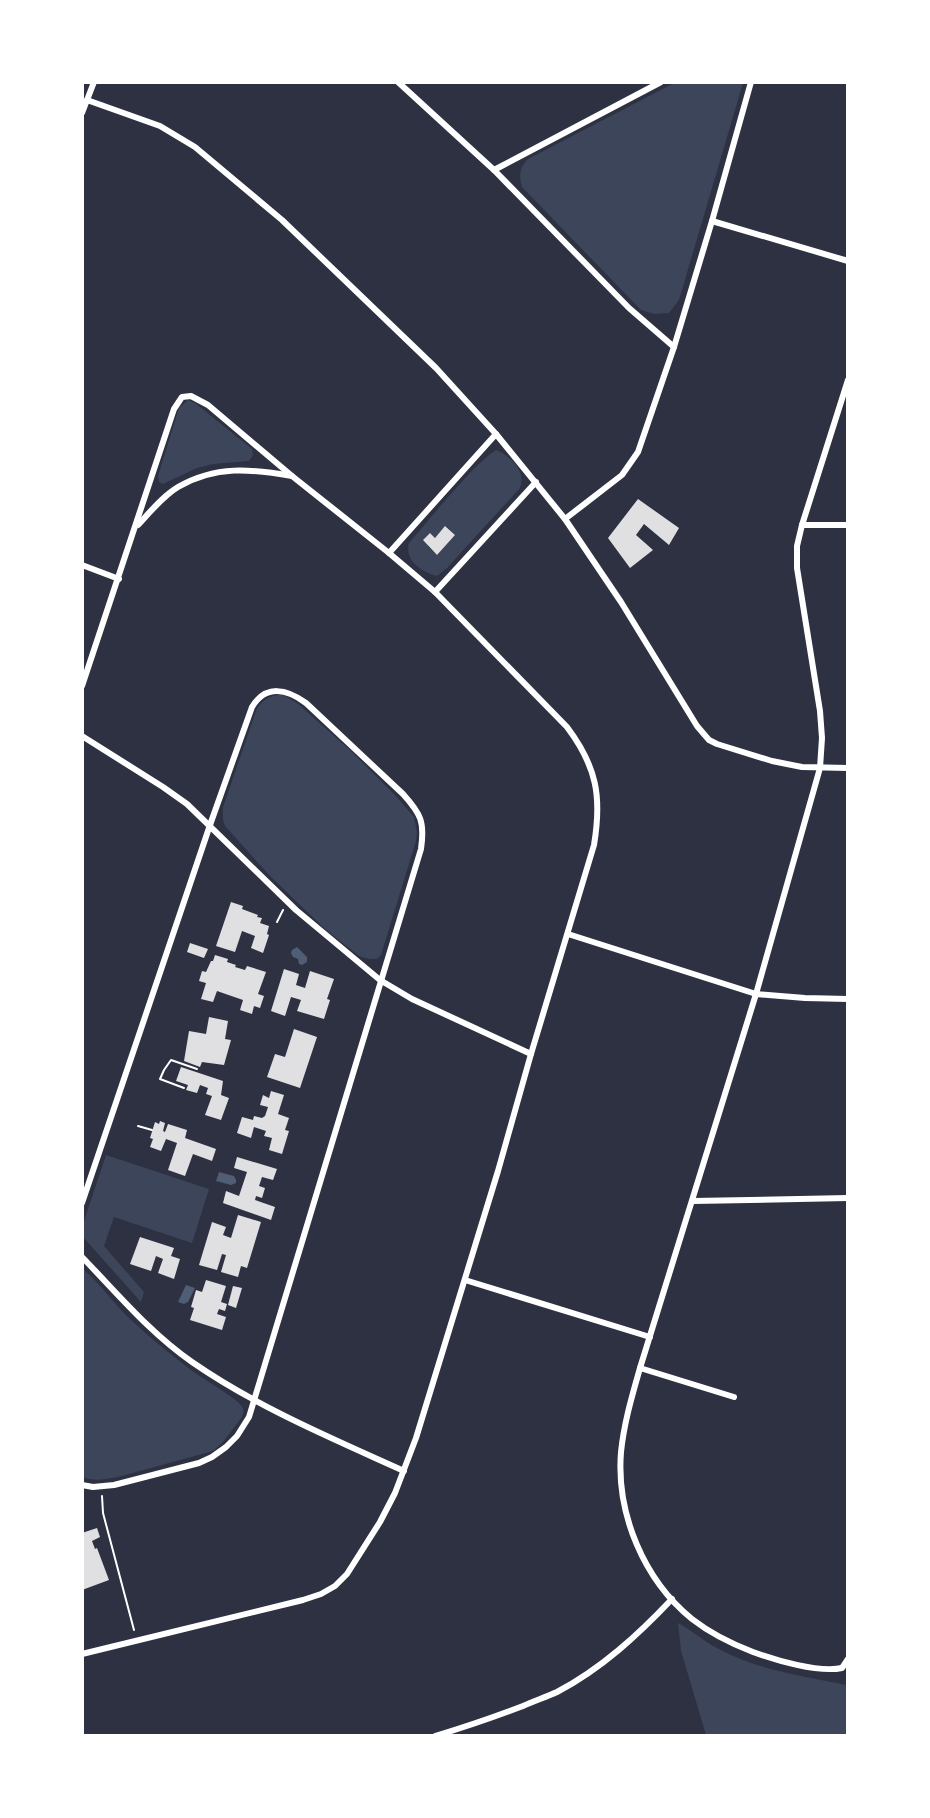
<svg xmlns="http://www.w3.org/2000/svg" width="930" height="1818" font-family="'Work Sans',sans-serif">
  <style>
    .green { fill: #3c4559; fill-rule: evenodd }
    .water { fill: #4f5d75 }
    .building { fill: #e0e0e3 }
    .lines { fill: none; stroke-linecap: round; stroke-linejoin: round }
    .path { stroke: #fff; stroke-width: 2 }
    .minor { stroke: #fff; stroke-width: 6 }
  </style>
  <rect width="100%" height="100%" fill="#2d3142"/>
  <!-- green -->
  <g class="green">
    <path d="M676,82l67,1 -64,217 -10,13 -15,1 -13,-4 -119,-123c-3,-11 -3,-19 6,-28z"/>
    <path d="M188,400l7,3 57,46 1,6 -4,6 -36,3 -16,4 -34,16 -4,-2 -1,-6 21,-68z"/>
    <path d="M497,450c15,8 29,21 23,38l-73,80 -10,8c-15,-4 -33,-15 -28,-33 16,-18 71,-87 88,-93zM446,526l9,9 -18,20 -9,-8 1,-2 -5,-5 6,-7 5,5z"/>
    <path d="M277,695h6l14,8 54,48 43,43 20,23 3,15 -1,9 -35,114 -4,4h-8l-10,-3 -34,-27 -56,-54 -44,-49 -2,-6v-13l33,-96c4,-9 11,-14 21,-16z"/>
    <path d="M106,1155l103,34 -17,54 -78,-26 -10,29 40,46 -3,10 -58,-65v-13z"/>
    <path d="M82,1268c18,15 31,35 48,51 19,18 40,35 61,51 10,8 48,29 52,38 1,5 0,5 -1,9l-19,25 -10,9 -95,26c-12,2 -24,5 -35,0z"/>
    <path d="M678,1623c14,7 25,18 39,25 39,22 87,28 130,37v50h-141l-25,-84z"/>
  </g>
  <!-- water -->
  <g class="water">
    <path d="M297,947l10,10v5l-5,3 -3,-1 -1,-5 -5,-2 -2,-4 1,-3z"/>
    <path d="M219,1172l15,4 2,4v3l-5,2 -15,-4z"/>
    <path d="M186,1285l9,3 -7,14 -4,2 -6,-2z"/>
  </g>
  <!-- building -->
  <g class="building">
    <path d="M638,499l41,29 -10,17 -25,-21 -8,11 17,15 -23,18 -22,-30z"/>
    <path d="M445,526l10,9 -18,20 -14,-15 7,-7 5,5z"/>
    <path d="M231,902l12,4 -1,3 16,6 -1,2 5,1 -2,5 9,3 -2,8 2,1 -6,18 -12,-5 4,-12 -13,-5 -7,21 -19,-6z"/>
    <path d="M190,943l18,6 -4,9 -17,-6z"/>
    <path d="M215,955l13,4 -1,3 9,3 -1,2 10,3 2,-4 19,6 -8,22 6,2 -4,12 -6,-2 -2,8 -12,-4 3,-10 -26,-9 -4,11 -12,-3 5,-16 -7,-2 3,-10 4,1 5,-11h2z"/>
    <path d="M284,969l15,5 -3,11 9,3 5,-17 24,8 -7,20 3,1 -6,19 -27,-8 4,-11 -10,-3 -6,19 -14,-5z"/>
    <path d="M209,1017l19,4 -3,18 6,1 -7,25 -22,-3 -2,5 -16,-6 5,-30 17,3z"/>
    <path d="M294,1029l23,8 -17,51 -33,-11 8,-23 10,3z"/>
    <path d="M181,1067l42,14 -2,14 8,3 -8,22 -16,-5 7,-19 -6,-2 2,-6 -8,-3 -3,8 -11,-3 2,-5 -12,-4z"/>
    <path d="M271,1091l13,4 -6,19 11,4 -4,12 4,1 -7,23 -13,-4 3,-12 -8,-2 2,-5 -12,-4 -3,11 -14,-5 5,-16 11,3 1,-4 8,2 3,-2 3,-9 -8,-2 3,-10 6,3z"/>
    <path d="M160,1121l5,2 -2,8 2,1 3,-8 19,6 -2,8 31,11 -4,12 -19,-7 -8,22 -17,-6 9,-27 -11,-4 -5,12 -11,-4 3,-8 -3,-1 5,-16 4,2z"/>
    <path d="M237,1157l40,12 -4,11 -11,-3 -3,9 6,2 -3,10 -6,-2 -1,4 20,7 -4,13 -48,-17 3,-12 13,5 8,-24 -13,-4z"/>
    <path d="M238,1215l23,7 -14,46 -6,-2 -3,11 -17,-5 5,-17 -4,-1 -5,16 -18,-5 13,-43 14,5 -3,8 8,3z"/>
    <path d="M140,1237l34,11 -3,8 9,3 -6,20 -16,-6 5,-14 -7,-3 -5,15 -21,-7z"/>
    <path d="M206,1280l20,6 -5,16 6,2 -2,7 -6,-2 -2,5 9,3 -4,13 -32,-10 4,-12 -3,-1 5,-17 6,2z"/>
    <path d="M233,1286l9,2 -6,20 -8,-3z"/>
    <path d="M97,1528l3,9 -8,4 3,8 2,-1 12,32 -27,10v-57z"/>
  </g>
  <g class="lines">
    <!-- path -->
    <g class="path">
      <path d="M277,922l6,-12"/>
      <path d="M184,1088l-24,-9 4,-9 7,-10 26,9"/>
      <path d="M138,1126l14,4"/>
      <path d="M102,1496l1,17 31,117"/>
    </g>
    <!-- minor -->
    <g class="minor">
      <path d="M398,82l96,88 135,138 45,39"/>
      <path d="M87,100l73,26 35,21 87,73 154,148 60,66 69,85 56,83 76,124 12,14 8,4 55,17 30,6 46,1"/>
      <path d="M82,113l12,-31"/>
      <path d="M494,170l167,-88"/>
      <path d="M712,221l136,40"/>
      <path d="M848,380l-46,145 -5,21v22l23,143 2,27 -2,30 -64,226 -116,374c-8,28 -16,55 -19,84 -5,62 23,128 71,167 18,14 40,25 61,33 22,8 65,21 89,16l6,-9"/>
      <path d="M565,519l57,-44 16,-23 36,-105 38,-126 39,-139"/>
      <path d="M138,525c12,-13 25,-29 40,-38 38,-22 73,-18 114,-11"/>
      <path d="M802,525h46"/>
      <path d="M389,553l107,-119"/>
      <path d="M82,565l37,14"/>
      <path d="M435,592l101,-110"/>
      <path d="M82,686l92,-277 8,-12 9,-1 17,9 84,71 97,77 46,39 132,135c30,40 35,70 27,118l-63,209 -33,117 -82,267 -21,55 -15,29 -33,52 -12,12 -14,8 -18,6 -221,54"/>
      <path d="M82,736l81,51 24,17 109,106 84,70 32,19 119,55"/>
      <path d="M568,934l188,60 49,4 43,1"/>
      <path d="M693,1201l155,-3"/>
      <path d="M82,1203l128,-378 42,-118c14,-23 35,-18 54,-4l97,91c18,20 22,28 18,55l-172,568 -12,19 -11,11 -14,10 -13,6 -85,22 -21,2 -11,-2"/>
      <path d="M82,1257c35,36 68,76 110,105 65,45 139,76 212,109"/>
      <path d="M465,1280l185,57"/>
      <path d="M640,1368l94,29"/>
      <path d="M435,1736c30,-9 59,-19 88,-30 11,-5 23,-9 34,-14 44,-23 81,-57 115,-93"/>
    </g>
  </g>
  <!-- border -->
  <rect width="930" height="1818" fill="none" stroke="#ffffff" stroke-width="168"/>
</svg>
